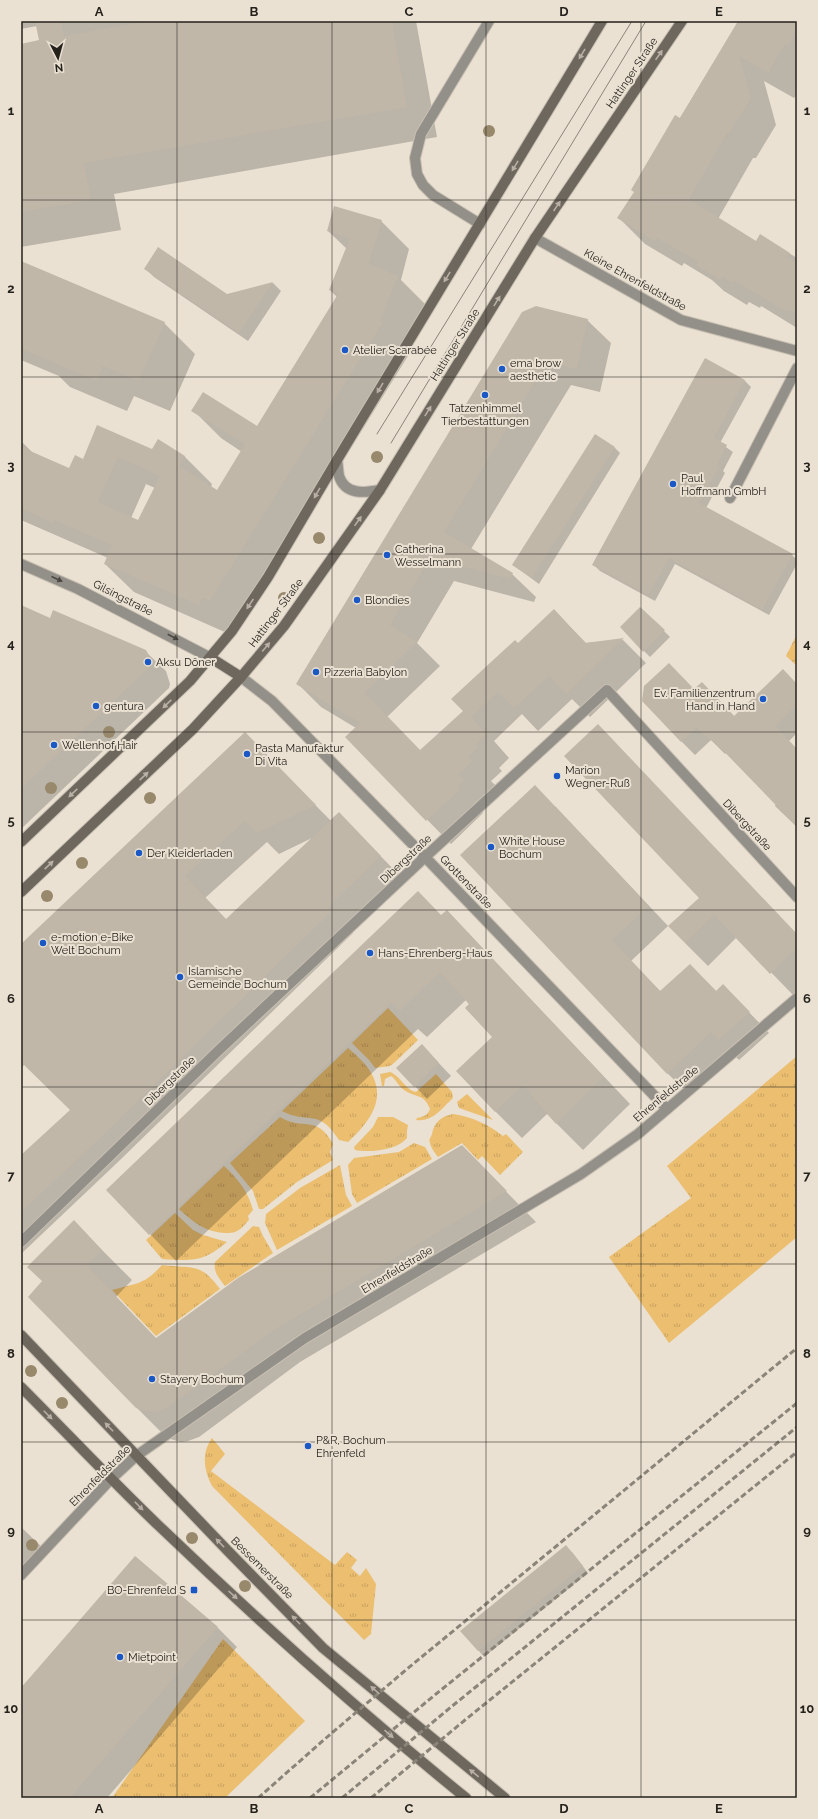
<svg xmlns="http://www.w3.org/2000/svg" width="818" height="1819" font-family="Raleway,sans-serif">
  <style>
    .grass { fill: url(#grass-tufts) }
    .park { fill: url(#park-crowns) }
    .shadow { fill: #0003; fill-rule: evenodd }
    .building { fill: #c0b7a8; fill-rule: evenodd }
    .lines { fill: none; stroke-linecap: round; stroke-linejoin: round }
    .lane-casing { stroke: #c7bfb1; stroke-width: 12 }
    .street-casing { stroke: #c7bfb1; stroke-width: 12 }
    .secondary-casing { stroke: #c7bfb1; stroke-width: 12 }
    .lane { stroke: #938f89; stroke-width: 10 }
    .street { stroke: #938f89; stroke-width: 10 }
    .secondary { stroke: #6d675e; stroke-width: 10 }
    .tram { stroke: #8a8479; stroke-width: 1 }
    .rail { stroke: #8a8479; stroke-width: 3; stroke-dasharray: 6 3; stroke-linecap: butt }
    .tree { fill: #98886c }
    .oneway { fill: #b8b0a4 }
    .oneway2 { fill: #4c4842 }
    .grid { fill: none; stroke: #25221c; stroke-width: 1; stroke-opacity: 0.55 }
    .poi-dot { fill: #1a59c5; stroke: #eae1d2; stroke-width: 1.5 }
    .labels { text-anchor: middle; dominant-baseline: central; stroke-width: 4; stroke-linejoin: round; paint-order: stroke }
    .street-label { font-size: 11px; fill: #25221c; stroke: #eae1d2 }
    .poi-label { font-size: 11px; fill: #25221c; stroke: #eae1d2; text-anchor: start }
    .neatline { fill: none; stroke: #25221c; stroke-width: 1.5 }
    .grid-label { font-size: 13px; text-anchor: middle; font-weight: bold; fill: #25221c }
  </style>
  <defs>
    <pattern id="grass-tufts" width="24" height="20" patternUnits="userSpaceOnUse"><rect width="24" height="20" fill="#ebbe70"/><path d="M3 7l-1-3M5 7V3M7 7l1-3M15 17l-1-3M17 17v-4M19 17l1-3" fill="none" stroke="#c9a360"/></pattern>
    <pattern id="park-crowns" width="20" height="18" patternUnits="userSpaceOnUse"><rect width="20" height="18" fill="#ebbe70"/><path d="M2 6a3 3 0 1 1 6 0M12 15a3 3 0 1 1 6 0" fill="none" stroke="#c9a360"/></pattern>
  </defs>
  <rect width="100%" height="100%" fill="#eae1d2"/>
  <!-- grass -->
  <g class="grass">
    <path d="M388,1008l30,32 -24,23 -4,3 -15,2 -5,-7 -18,-18z"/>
    <path d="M348,1048c7,6 15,13 20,20 21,29 2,54 -20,74l-9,-2c-21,-33 -30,-15 -57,-29z"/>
    <path d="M797,1056v181l-128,106 -60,-86 82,-59 -24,-32z"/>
    <path d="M390,1072c11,4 15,18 26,20l20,-18 16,18 1,6c-12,11 -20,24 -37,22l1,-2c6,-1 11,-3 13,-9 -6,-16 -15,-11 -26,-19 -6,-4 -8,-11 -13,-14l-6,3 -1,7h-2l-2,-12z"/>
    <path d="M467,1094l26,26 -34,-12 -2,-6z"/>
    <path d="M453,1114c19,3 35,10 50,22l3,-2 17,18 -23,23 -18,-19 -4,4 -16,-17 -24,14c-3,-4 -7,-9 -8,-14 -2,-4 1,-5 2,-9 2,-12 10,-18 21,-20z"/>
    <path d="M280,1117c22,14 37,-3 53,27l-3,8 3,8 -36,22 -34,27h-4l-6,-18 -23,-28z"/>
    <path d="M378,1117h15l15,8 -1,6v7c-10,12 -36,15 -52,12l-1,-3 19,-20z"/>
    <path d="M414,1143l11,4 7,12 -75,44 -5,-9 -4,-29 6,-7 45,-6z"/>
    <path d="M340,1165l6,30 6,11 -75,44 -12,-27 1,-9 34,-26z"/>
    <path d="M224,1166c14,13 24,25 29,44l-5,6 1,4c-4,4 -7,9 -12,11 -3,2 -8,2 -12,2 -20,-1 -32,-11 -46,-24z"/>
    <path d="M175,1213l18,17 10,5 24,7c-24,20 -34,19 -65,17l-16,-19z"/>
    <path d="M253,1226l6,1 4,9 10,17 -48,33c-6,-8 -12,-14 -10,-24z"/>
    <path d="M162,1265c31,4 38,-3 58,24l-64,47 -44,-46c25,-7 32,-5 50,-25z"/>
    <path d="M212,1438l13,16 -14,17 124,94 12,-13 10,8 -6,8 9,8 6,-8 10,16 -5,50 -7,6 -152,-154c-8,-16 -11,-32 0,-48z"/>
    <path d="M223,1639l82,82 -80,77h-113z"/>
  </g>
  <!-- park -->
  <path class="park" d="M797,634v32l-11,-10z"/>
  <!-- shadow -->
  <g class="shadow">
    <path d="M21,21h395l21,116 -323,57 7,36 -100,17v-202l19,-4 -3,-15 -16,3z"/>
    <path d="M739,21h58v73l-3,4 -30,-17 12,44 -20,33h-3l-35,61 39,23 4,-6 36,22v70l-36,-22 -1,2 -11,-6 -2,3 -23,-14 -12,-11 -28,-17 -2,3 -37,-22 -26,-26z"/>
    <path d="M381,221l28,28 -8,31 25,25 -18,43 3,3 -172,278 -12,4 -93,-41 -29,-28 3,-6 -87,-38v-79l13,13 36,15 13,-9 70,-10 31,6 28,28 -1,3 7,4 24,-39 -21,-14 -28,-28 64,17 80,-130 -7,-7 17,-41 -19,-18zM146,484l9,4 -16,33 -8,-3z"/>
    <path d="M21,262l143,61 31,31 -25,57 -36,-15 -7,15 -57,-24 -11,-11 -38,-16z"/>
    <path d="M145,268l82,27 46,-12 8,8 -33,50 -94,-64z"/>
    <path d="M523,313l64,7 24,23 -11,49 -29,-7 -100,164 41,25 24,23 -2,5 -80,-21 -37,62 23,23 -53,51 33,34 44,-39 54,-68 36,-34 32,33 37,-3 23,23 -56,54 -18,-18 -34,32 -16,-17 -28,27 15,17 -10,10 3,3 -11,10 4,4 -14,13 7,6 -7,6 2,3 -32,31 -105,-107 10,-9 -35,-21 -24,-24z"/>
    <path d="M706,360l39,21 6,6 -31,56 13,9 -10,19 2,2 -19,35 86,47 5,5v4l-28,51 -94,-51 -20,37 -55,-30 -7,-7z"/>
    <path d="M614,447l6,6 -81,131 -26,-19z"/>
    <path d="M21,606l30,13 94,32 21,20 4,13 -1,4 -148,141z"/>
    <path d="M641,608l29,29 -20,20 -6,-6z"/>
    <path d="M702,683l33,34 62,-32v48l-8,8 8,9v77l-22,-21 1,-2 -50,-51 -1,1 -14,-14 -16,15 -14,-14 13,-51z"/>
    <path d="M266,755l65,66 29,14 42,43 -53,51 4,4 -235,229 -97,92v-97l50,-47 -46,-46 -4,4v-122zM312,838l-86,82 -21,-22 62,-56 12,12z"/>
    <path d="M555,806l113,120 -37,35 30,31 29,-27 27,27 26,14 26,27 -30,27 -8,-8 -43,41 -21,-20z"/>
    <path d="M700,898l97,37v58l-3,3 -57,-59 -29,29 -23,-23z"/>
    <path d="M447,911l183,193 -47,46 -36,-36 -25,24 -27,-27 -2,-74 -27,-37 -39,37 -9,-8 -242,232 -26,-27z"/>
    <path d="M434,1058l17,18 -24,23 -29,-31z"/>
    <path d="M491,1176l45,46 -236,140 -101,75 -11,4 -7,1 -14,-4 -30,-30 -94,-126 31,-60 58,58 -16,17 40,42z"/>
    <path d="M21,1527l24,23 -24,29z"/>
    <path d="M572,1552l16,21 -104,84 -22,-26z"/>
    <path d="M136,1557l82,71 19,19 -130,151h-86v-110z"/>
  </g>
  <!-- building -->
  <g class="building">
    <path d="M35,21h26l3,15 85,-15h243l15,86 -323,56 7,37 -70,12v-168l18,-4z"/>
    <path d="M738,21h59v10l-9,15 -3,-2 -17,29 -29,-17 12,42 -21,34 -3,1 -38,66 67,42 4,-7 30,19 -3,4 10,6v51l-9,-5 -1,3 -52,-31 -2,2 -11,-6 -2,3 -24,-15 3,-3 -42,-24 -2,3 -38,-23 17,-26 -3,-2 44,-75 5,3z"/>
    <path d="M334,206l48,14 -13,44 29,12 -18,45 3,1 -173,279 -8,-3 -3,7 -95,-41 8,-19 -58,-25 -1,3 -32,-15v-61l48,21 6,-13 8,4 14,-34 55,24 6,-10 27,17 -6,10 38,24 28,-46 -54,-33 12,-19 54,34 81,-132 -9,-4 21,-52 -23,-7zM118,457l42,19 -22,44 -40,-18z"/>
    <path d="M158,247l69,47 46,-12 -34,51 -95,-64z"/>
    <path d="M21,261l144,61 -26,59 -36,-15 -6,15 -76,-32z"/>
    <path d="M536,306l52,13 -11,50 -30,-7 -103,170 69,41 -3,6 -80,-21 -40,67 27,17 -52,51 55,57 43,-39 -12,-12 64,-59 3,3 36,-34 31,34 39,-5 -58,56 -17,-18 -35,32 -16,-16 -27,25 16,17 -11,10 3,3 -11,10 4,4 -13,13 6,6 -7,6 3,3 -35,32 -81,-84 15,-14 -64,-39 226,-372z"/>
    <path d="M705,358l40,22 -31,58 13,7 -10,20 3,1 -21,37 94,51 -31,56 -93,-52 -21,37 -56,-30z"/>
    <path d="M595,434l20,13 -83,131 -20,-13z"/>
    <path d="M21,605l29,13 3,-8 93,40 2,4 2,9 -1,5 -128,121z"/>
    <path d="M640,607l25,23 -22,22 -23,-25z"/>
    <path d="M669,663l25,26 8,-7 32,34 49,-47 14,15v21l-22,21 22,23v78l-85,-88 -1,2 -15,-14 -15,15 -39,-41 2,-15z"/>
    <path d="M598,724l199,210v14l-27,26 -56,-59 -29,28 -17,-17 31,-28 -135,-142z"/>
    <path d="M245,732l71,73 -59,28 -12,-12 -60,55 41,43 113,-107 42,44 -53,51 4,4 -235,230 -76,71v-57l49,-45 -49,-48v-118z"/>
    <path d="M535,785l114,121 -37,34 48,51 30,-27 26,27 7,-7 27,28 -32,28 -7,-8 -44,42 -207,-219z"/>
    <path d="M418,891l23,24 6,-5 157,167 -48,47 -33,-39 -28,27 -39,-41 36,-34 -27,-29 4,-4 -29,-32 -40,39 -9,-8 -242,232 -43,-45z"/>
    <path d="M422,1044l17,19 -25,24 -18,-19z"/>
    <path d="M462,1145l45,46 -236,141 -102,75 -11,5h-8l-14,-4 -108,-111 14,-16 -15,-14 47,-47 28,30 -15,16 69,72 82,-60z"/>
    <path d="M566,1545l17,21 -105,85 -18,-20z"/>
    <path d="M135,1556l83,71 -148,171h-49v-110z"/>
  </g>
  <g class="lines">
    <defs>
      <g id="lane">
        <path d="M480,224l-47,-29 -10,-10 -6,-11 -2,-16 6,-24 68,-113"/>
        <path d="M337,460c1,5 1,11 2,16 6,19 25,17 41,14"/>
        <path d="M730,498l67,-130"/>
      </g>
      <g id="street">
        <path d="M535,238l146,82 116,31"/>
        <path d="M21,564l57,25 133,69"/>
        <path d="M241,677l31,24 153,156 242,252"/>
        <path d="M21,1242l198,-192 206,-193 182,-167 190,207"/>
        <path d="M21,1575l90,-96 25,-23 169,-118 276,-164 57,-40 159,-136"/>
      </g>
      <g id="secondary">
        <path d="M211,658l30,19"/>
        <path d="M21,842l169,-161 42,-50 36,-54 69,-117 265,-439"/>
        <path d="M21,892l172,-163 48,-52 43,-51 96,-136 155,-252 147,-217"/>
        <path d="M21,1335l206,215 96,98 182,150"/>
        <path d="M21,1387c46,46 90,93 137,138 99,95 202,187 308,273"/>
      </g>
    </defs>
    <!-- lane casing -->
    <use href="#lane" class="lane-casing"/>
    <!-- street casing -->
    <use href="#street" class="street-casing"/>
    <!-- secondary casing -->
    <use href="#secondary" class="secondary-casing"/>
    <!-- lane -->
    <use href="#lane" class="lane"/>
    <!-- street -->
    <use href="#street" class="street"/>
    <!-- secondary -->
    <use href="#secondary" class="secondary"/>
    <!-- tram -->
    <g class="tram">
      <path d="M377,434l255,-413"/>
      <path d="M391,443l255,-422"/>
    </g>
    <!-- rail -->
    <g class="rail">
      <path d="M258,1798l68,-60 81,-69 390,-321"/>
      <path d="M310,1798l126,-104 361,-291"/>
      <path d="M342,1798l109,-91 346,-280"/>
      <path d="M371,1798l94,-78 332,-268"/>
    </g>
  </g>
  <!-- trees -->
  <g class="tree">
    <circle cx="489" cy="131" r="6"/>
    <circle cx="377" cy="457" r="6"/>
    <circle cx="319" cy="538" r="6"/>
    <circle cx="284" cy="598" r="6"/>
    <circle cx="109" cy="732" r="6"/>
    <circle cx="51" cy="788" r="6"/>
    <circle cx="150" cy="798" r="6"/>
    <circle cx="82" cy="863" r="6"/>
    <circle cx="47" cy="896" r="6"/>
    <circle cx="31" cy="1371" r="6"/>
    <circle cx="62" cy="1403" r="6"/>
    <circle cx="192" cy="1538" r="6"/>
    <circle cx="32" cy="1545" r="6"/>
    <circle cx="245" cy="1586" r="6"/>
  </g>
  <!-- one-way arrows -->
  <defs><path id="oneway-solid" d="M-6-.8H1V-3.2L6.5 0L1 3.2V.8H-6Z"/></defs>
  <g class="oneway">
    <use href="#oneway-solid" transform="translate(582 54) rotate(121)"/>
    <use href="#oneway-solid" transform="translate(659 55) rotate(-55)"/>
    <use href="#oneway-solid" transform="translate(515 166) rotate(121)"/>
    <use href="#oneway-solid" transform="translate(557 206) rotate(-56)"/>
    <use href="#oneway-solid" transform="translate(447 277) rotate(122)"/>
    <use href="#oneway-solid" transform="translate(497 301) rotate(-58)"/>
    <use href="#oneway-solid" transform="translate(380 388) rotate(121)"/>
    <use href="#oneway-solid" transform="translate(428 411) rotate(-58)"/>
    <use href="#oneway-solid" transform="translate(317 493) rotate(120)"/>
    <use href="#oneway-solid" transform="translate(358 521) rotate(-55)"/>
    <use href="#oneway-solid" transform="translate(250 604) rotate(124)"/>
    <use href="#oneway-solid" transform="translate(266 647) rotate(-50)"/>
    <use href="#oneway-solid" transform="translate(167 704) rotate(136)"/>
    <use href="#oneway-solid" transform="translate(144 776) rotate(-43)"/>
    <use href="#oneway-solid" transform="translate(73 793) rotate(137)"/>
    <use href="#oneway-solid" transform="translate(49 865) rotate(-43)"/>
    <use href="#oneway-solid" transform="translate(48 1415) rotate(45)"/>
    <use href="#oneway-solid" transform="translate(109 1427) rotate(-134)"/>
    <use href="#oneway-solid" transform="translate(139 1506) rotate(45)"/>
    <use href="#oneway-solid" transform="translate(220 1543) rotate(-134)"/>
    <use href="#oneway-solid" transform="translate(233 1595) rotate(42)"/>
    <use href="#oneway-solid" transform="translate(296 1620) rotate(-134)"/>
    <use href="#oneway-solid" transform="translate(375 1690) rotate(-138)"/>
    <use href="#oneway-solid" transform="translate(389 1734) rotate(41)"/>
    <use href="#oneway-solid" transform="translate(474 1773) rotate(-141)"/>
  </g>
  <g class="oneway2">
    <use href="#oneway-solid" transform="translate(57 579) rotate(24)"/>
    <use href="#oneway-solid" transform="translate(173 637) rotate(28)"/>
  </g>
  <!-- grid -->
  <path class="grid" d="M177,21v1777M332,21v1777M486,21v1777M641,21v1777M21,200h776M21,377h776M21,554h776M21,732h776M21,910h776M21,1087h776M21,1264h776M21,1442h776M21,1620h776"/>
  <!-- markers -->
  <g class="poi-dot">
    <circle cx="345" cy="350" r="4"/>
    <circle cx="502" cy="369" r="4"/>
    <circle cx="485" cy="395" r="4"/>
    <circle cx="673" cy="484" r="4"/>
    <circle cx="387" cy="555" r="4"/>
    <circle cx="357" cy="600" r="4"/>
    <circle cx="148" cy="662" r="4"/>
    <circle cx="316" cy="672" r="4"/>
    <circle cx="763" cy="699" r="4"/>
    <circle cx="96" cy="706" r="4"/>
    <circle cx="54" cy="745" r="4"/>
    <circle cx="247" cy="754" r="4"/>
    <circle cx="557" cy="776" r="4"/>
    <circle cx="491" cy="847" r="4"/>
    <circle cx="139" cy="853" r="4"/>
    <circle cx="43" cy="943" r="4"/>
    <circle cx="370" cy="953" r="4"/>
    <circle cx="180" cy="977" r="4"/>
    <circle cx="152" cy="1379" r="4"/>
    <circle cx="308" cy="1446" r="4"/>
    <rect x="190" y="1586" width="8" height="8" rx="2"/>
    <circle cx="120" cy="1657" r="4"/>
  </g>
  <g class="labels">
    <!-- street labels -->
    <g class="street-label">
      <text transform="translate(632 73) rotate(-56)">Hattinger Straße</text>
      <text transform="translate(635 280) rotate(29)">Kleine Ehrenfeldstraße</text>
      <text transform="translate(455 345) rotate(-58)">Hattinger Straße</text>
      <text transform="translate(123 598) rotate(27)">Gilsingstraße</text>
      <text transform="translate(276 613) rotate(-53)">Hattinger Straße</text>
      <text transform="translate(747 825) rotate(47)">Dibergstraße</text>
      <text transform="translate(406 859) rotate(-43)">Dibergstraße</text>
      <text transform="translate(466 882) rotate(46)">Grottenstraße</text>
      <text transform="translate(170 1081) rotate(-44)">Dibergstraße</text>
      <text transform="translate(666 1094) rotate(-40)">Ehrenfeldstraße</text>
      <text transform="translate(397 1270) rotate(-31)">Ehrenfeldstraße</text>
      <text transform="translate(100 1476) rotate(-45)">Ehrenfeldstraße</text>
      <text transform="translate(262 1568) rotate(45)">Bessemerstraße</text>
    </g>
    <!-- poi labels -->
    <g class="poi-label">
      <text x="353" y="350">Atelier Scarabée</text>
      <text x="510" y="363">ema brow<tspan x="510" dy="13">aesthetic</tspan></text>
      <text x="485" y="408" text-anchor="middle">Tatzenhimmel<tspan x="485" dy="13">Tierbestattungen</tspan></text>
      <text x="681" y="478">Paul<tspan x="681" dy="13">Hoffmann GmbH</tspan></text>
      <text x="395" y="549">Catherina<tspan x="395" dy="13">Wesselmann</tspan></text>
      <text x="365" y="600">Blondies</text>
      <text x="156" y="662">Aksu Döner</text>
      <text x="324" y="672">Pizzeria Babylon</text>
      <text x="755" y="693" text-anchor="end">Ev. Familienzentrum<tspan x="755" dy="13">Hand in Hand</tspan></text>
      <text x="104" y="706">gentura</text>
      <text x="62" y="745">Wellenhof Hair</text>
      <text x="255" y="748">Pasta Manufaktur<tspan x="255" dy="13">Di Vita</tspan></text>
      <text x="565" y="770">Marion<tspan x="565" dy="13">Wegner-Ruß</tspan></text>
      <text x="499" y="841">White House<tspan x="499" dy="13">Bochum</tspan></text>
      <text x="147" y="853">Der Kleiderladen</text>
      <text x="51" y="937">e-motion e-Bike<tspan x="51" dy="13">Welt Bochum</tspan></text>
      <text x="378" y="953">Hans-Ehrenberg-Haus</text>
      <text x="188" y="971">Islamische<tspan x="188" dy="13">Gemeinde Bochum</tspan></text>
      <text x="160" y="1379">Stayery Bochum</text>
      <text x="316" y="1440">P&amp;R, Bochum<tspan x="316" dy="13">Ehrenfeld</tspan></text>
      <text x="186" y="1590" text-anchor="end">BO-Ehrenfeld S</text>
      <text x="128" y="1657">Mietpoint</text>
    </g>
  </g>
  <!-- border -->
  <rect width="818" height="1819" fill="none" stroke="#eae1d2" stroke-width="44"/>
  <!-- north arrow -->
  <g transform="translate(58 58) rotate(174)" stroke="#eae1d2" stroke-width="3" paint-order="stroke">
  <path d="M0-3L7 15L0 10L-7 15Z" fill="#25221c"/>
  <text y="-6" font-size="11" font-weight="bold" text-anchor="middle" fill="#25221c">N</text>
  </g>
  <rect x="22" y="22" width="774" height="1775" class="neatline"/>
  <g class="grid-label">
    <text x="99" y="16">A</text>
    <text x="254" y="16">B</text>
    <text x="409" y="16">C</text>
    <text x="564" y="16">D</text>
    <text x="719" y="16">E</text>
    <text x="11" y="115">1</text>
    <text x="807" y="115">1</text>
    <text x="11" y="293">2</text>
    <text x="807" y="293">2</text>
    <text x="11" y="470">3</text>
    <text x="807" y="470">3</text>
    <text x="11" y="648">4</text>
    <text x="807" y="648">4</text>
    <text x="11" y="825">5</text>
    <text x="807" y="825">5</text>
    <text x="11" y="1003">6</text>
    <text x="807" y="1003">6</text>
    <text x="11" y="1180">7</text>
    <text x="807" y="1180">7</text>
    <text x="11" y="1358">8</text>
    <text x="807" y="1358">8</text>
    <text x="11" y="1535">9</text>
    <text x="807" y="1535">9</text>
    <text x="11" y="1713">10</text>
    <text x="807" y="1713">10</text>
    <text x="99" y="1813">A</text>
    <text x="254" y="1813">B</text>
    <text x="409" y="1813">C</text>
    <text x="564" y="1813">D</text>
    <text x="719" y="1813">E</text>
  </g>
</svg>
